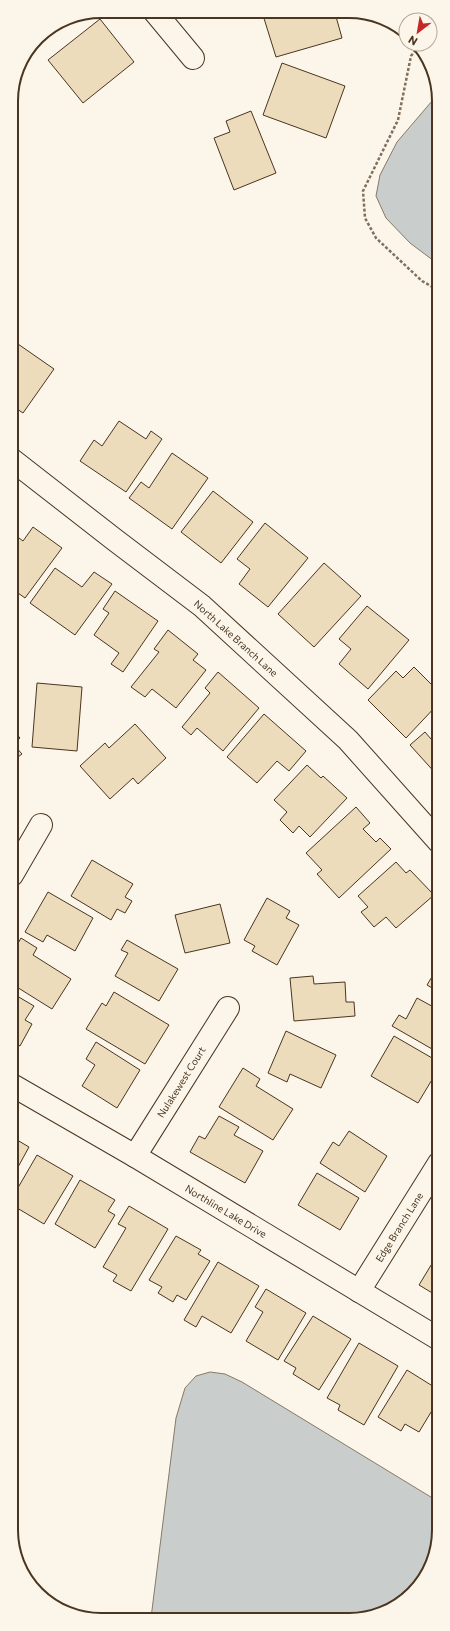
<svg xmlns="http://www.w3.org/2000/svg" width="450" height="1631" font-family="Commissioner,sans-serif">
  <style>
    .water { fill: #c9cecd; stroke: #887966 }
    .building { fill: #ecdcbc; stroke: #4a3520 }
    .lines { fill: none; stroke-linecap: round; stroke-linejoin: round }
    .minor-casing { stroke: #4a3520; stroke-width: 24 }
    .path { stroke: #7f6f5c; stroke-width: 2.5; stroke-dasharray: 3 2; stroke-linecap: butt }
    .minor { stroke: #fbf6e9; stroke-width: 22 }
    .labels { text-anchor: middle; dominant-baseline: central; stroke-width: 3; stroke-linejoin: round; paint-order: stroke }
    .street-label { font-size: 10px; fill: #4a3520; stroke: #fbf6e9 }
    .rim { fill: none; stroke: #4a3520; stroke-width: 2 }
  </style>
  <rect width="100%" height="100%" fill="#fbf6e9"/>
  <!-- water -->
  <g class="water">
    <path d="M438,94v170l-28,-21 -24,-25 -10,-22 4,-21 17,-33z"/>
    <path d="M210,1372l15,2 17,8 197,120v34l-22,54 -28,21 -28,8 -210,-1 25,-200 9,-30 11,-12z"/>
  </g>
  <!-- building -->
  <g class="building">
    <path d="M262,12l73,1 7,25 -66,19z"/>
    <path d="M100,19l34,43 -51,41 -35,-43z"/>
    <path d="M282,63l63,23 -19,52 -63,-23z"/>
    <path d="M251,111l25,62 -42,17 -20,-52 16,-6 -4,-11z"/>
    <path d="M18,344l36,25 -31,44 -12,-8v-52z"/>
    <path d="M119,421l27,18 5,-8 11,8 -36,53 -46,-31 14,-21 8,6z"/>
    <path d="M172,453l36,25 -36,51 -43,-31 12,-16 8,6z"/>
    <path d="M213,491l40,31 -32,41 -40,-31z"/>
    <path d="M265,523l43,35 -40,49 -29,-23 11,-15 -13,-10z"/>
    <path d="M33,527l29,21 -37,50 -14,-10v-56l12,9z"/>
    <path d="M324,563l37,33 -47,51 -36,-33z"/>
    <path d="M55,568l27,19 12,-15 18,12 -37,51 -45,-32z"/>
    <path d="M115,591l43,30 -35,51 -12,-8 8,-11 -25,-18 15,-22 -6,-4z"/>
    <path d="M367,606l42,34 -41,49 -29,-25 12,-15 -12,-10z"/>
    <path d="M168,630l30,24 -5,6 13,10 -30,38 -24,-19 -7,8 -14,-10 28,-35 -5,-3z"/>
    <path d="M414,667l24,24v13l-32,34 -38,-38 28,-29 7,7z"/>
    <path d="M218,672l41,36 -36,43 -26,-23 -6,7 -9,-8 28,-34 -5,-5z"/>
    <path d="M37,683l45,4 -5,64 -45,-4z"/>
    <path d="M264,714l42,37 -17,20 -12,-10 -20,22 -30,-26z"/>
    <path d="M135,724l31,34 -28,26 -5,-6 -23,21 -30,-33 25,-23 4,5z"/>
    <path d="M11,727l9,11 -7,6 9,10 -11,8z"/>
    <path d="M425,732l6,7 7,-7v44l-28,-31z"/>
    <path d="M307,765l14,13 2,-2 24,22 -37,39 -11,-11 -6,7 -13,-13 7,-8 -13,-12z"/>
    <path d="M356,807l14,16 -7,6 13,13 4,-4 11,11 -52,49 -22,-24 5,-4 -16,-17z"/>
    <path d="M92,860l41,24 -8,13 7,4 -7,12 -8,-4 -6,11 -40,-24z"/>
    <path d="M396,862l10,11 4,-3 24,25 -38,33 -10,-11 -12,10 -13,-15 7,-5 -10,-11z"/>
    <path d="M48,892l45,26 -18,33 -28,-16 -4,7 -18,-10z"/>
    <path d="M267,898l23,13 -4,7 13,7 -22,40 -25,-14 3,-5 -11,-6z"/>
    <path d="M220,904l10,39 -45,10 -10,-38z"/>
    <path d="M21,938l16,10 -4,7 38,24 -19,30 -40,-25v-30z"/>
    <path d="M127,940l51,29 -19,32 -44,-25 13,-23 -7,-3z"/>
    <path d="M439,965v27l-12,-7z"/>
    <path d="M313,976l1,8 31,-2 1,20h8l1,14 -61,5 -4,-43z"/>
    <path d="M114,992l55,33 -24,39 -59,-35 16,-26 4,3z"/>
    <path d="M12,993l22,13 -9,14 7,4 -12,22 -8,-5z"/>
    <path d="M417,998l22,12v43l-47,-27 7,-11 7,4z"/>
    <path d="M286,1031l50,24 -15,33 -31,-14 -3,8 -19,-9z"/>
    <path d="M394,1036l45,26v6l-21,35 -47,-27z"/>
    <path d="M96,1042l44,28 -23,38 -35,-22 13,-21 -9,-6z"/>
    <path d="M243,1068l17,11 -4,7 37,23 -20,31 -54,-33z"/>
    <path d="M219,1116l20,11 -5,8 29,16 -18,32 -55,-31 9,-16 6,3z"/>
    <path d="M349,1131l38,25 -22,36 -45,-29 13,-21 6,4z"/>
    <path d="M12,1137l17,10 -17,31z"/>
    <path d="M37,1155l36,21 -29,48 -32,-19v-7z"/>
    <path d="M317,1173l42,25 -19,32 -42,-25z"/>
    <path d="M80,1180l35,20 -7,11 7,4 -20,33 -40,-24z"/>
    <path d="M129,1206l39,23 -37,62 -18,-10 4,-6 -14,-8 23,-39 -8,-4z"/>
    <path d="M176,1236l25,14 -3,4 12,7 -24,39 -9,-5 -4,7 -15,-9 4,-6 -13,-7z"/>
    <path d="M439,1252v45l-20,-12z"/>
    <path d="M218,1262l41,24 -28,47 -29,-17 -6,11 -12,-7z"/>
    <path d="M266,1289l40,24 -28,47 -32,-19 17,-29 -8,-5z"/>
    <path d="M313,1316l38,23 -32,51 -26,-16 3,-6 -12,-7z"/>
    <path d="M359,1343l39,23 -34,59 -26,-15 2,-5 -13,-7z"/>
    <path d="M407,1370l32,20v9l-20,33 -14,-8 -4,7 -23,-14z"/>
    <path d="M439,1446v16l-7,-4z"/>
  </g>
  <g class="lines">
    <defs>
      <g id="minor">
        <path d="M154,11l39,47"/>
        <path d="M11,459l104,81 87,66 146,134 91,102"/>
        <path d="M12,875l29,-50"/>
        <path d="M12,1085l123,71 304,183"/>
        <path d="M135,1156l93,-148"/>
        <path d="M359,1291l80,-128"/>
      </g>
    </defs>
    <!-- minor casing -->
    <use href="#minor" class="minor-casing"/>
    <!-- path -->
    <path class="path" d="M419,46l-8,10 -13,64 -35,71 2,27 11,20 46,43 16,9"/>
    <!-- minor -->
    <use href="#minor" class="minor"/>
  </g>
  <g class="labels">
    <!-- street labels -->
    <g class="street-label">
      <text transform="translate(236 638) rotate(42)">North Lake Branch Lane</text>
      <text transform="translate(181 1082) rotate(-58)">Nulakewest Court</text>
      <text transform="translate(226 1211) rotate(31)">Northline Lake Drive</text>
      <text transform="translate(399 1227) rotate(-58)">Edge Branch Lane</text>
    </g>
  </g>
  <!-- crop -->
  <path d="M0 0H450V1631H0ZM101 18H349A83 83 0 0 1 432 101V1530A83 83 0 0 1 349 1613H101A83 83 0 0 1 18 1530V101A83 83 0 0 1 101 18Z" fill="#fbf6e9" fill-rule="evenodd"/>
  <path class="rim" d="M101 18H349A83 83 0 0 1 432 101V1530A83 83 0 0 1 349 1613H101A83 83 0 0 1 18 1530V101A83 83 0 0 1 101 18Z"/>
  <!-- north arrow -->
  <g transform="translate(418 32) rotate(211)"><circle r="19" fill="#fbf6e9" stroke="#b4a999"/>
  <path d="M0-3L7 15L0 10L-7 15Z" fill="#c62828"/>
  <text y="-6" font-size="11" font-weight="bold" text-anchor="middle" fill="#4a3520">N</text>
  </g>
</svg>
